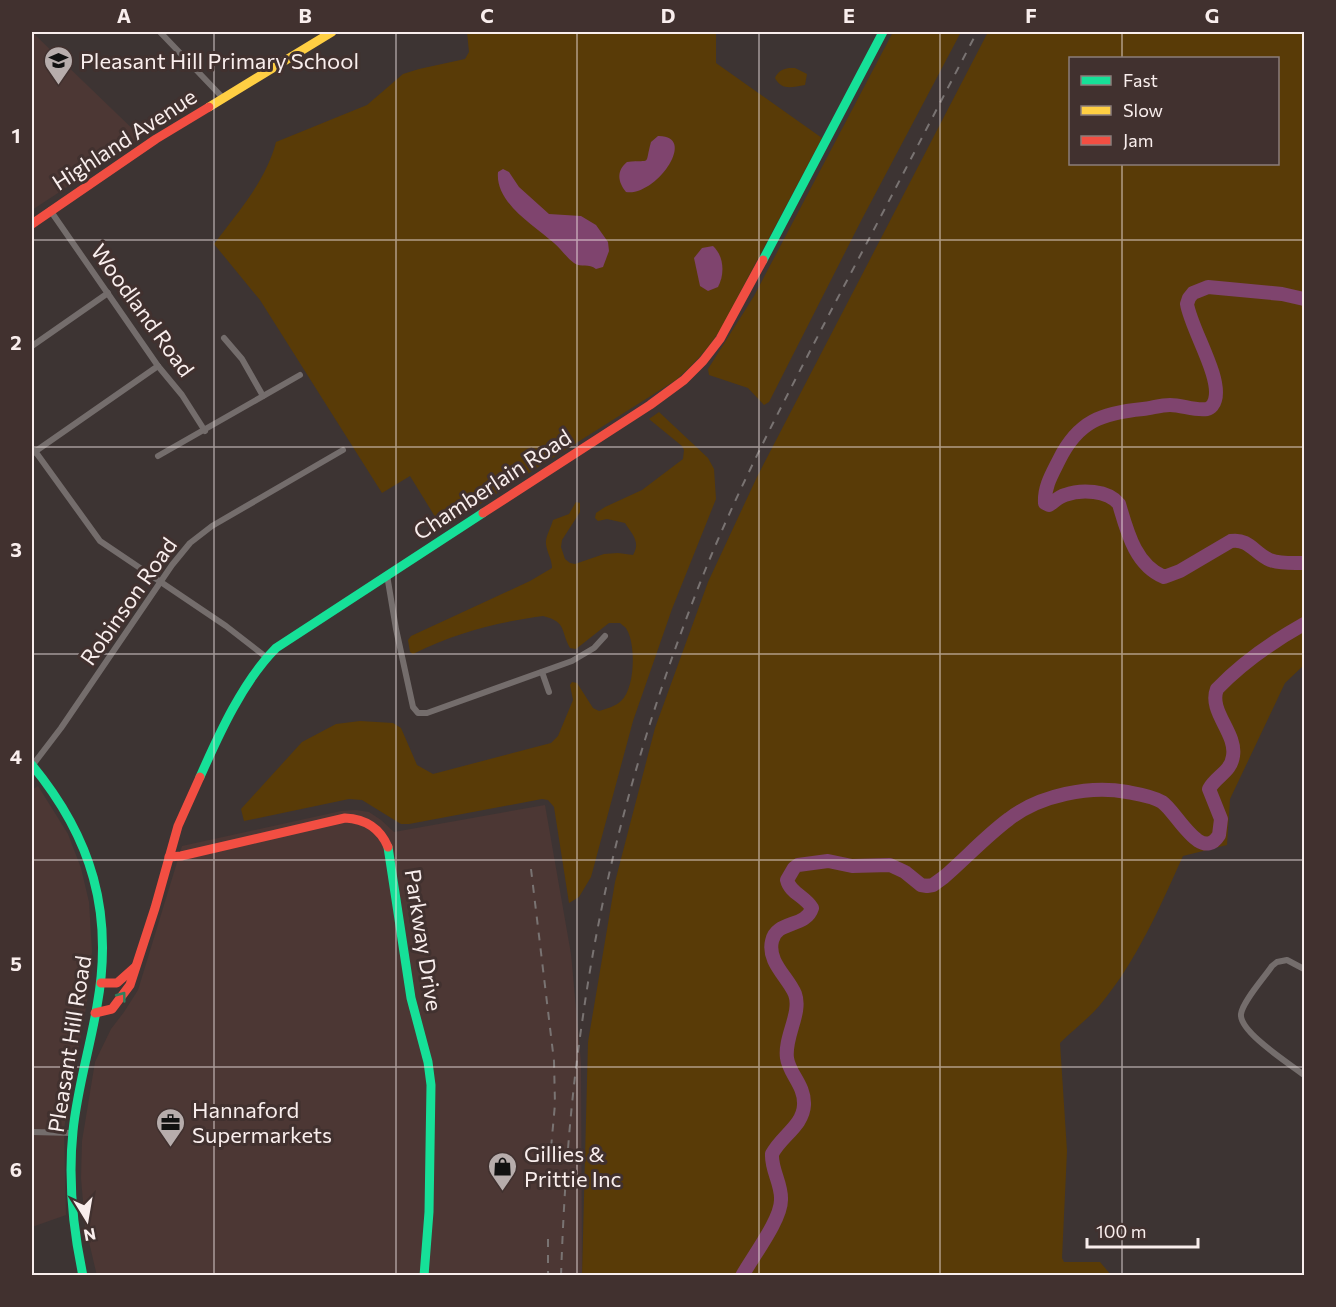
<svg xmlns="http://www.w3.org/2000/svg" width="1336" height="1307" font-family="Commissioner,sans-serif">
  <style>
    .built { fill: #4c3734 }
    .green { fill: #593b07; fill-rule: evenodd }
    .water { fill: #7f446e }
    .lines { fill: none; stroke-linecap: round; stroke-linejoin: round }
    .river { stroke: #7f446e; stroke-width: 14 }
    .street { stroke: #746d6c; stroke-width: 6 }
    .fast { stroke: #16e098; stroke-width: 9 }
    .slow { stroke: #ffcf43; stroke-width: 9 }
    .jam { stroke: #f24e42; stroke-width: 9 }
    .rail { stroke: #797372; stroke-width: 2; stroke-dasharray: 8 8; stroke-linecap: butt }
    .oneway { stroke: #2e805e }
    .grid { fill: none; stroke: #f9eeed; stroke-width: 1.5; stroke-opacity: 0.55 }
    .labels { text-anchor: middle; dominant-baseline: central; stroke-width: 6; stroke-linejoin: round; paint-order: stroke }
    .poi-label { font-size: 22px; fill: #f9eeed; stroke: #41312f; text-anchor: start }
    .street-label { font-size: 22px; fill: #f9eeed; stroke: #41312f }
    .neatline { fill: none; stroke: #f9eeed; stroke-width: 2 }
    .grid-label { font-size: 20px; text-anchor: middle; font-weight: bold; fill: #f9eeed }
  </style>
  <rect width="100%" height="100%" fill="#3d3433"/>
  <!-- built -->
  <g class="built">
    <path d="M32,32l110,106 -110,72z"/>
    <path d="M38,786l30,48 13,34 8,34 3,49 -5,51 -23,127 2,86 -34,12v-437z"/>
    <path d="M545,805l26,149 10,108 1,213 -485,1 -12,-51 -4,-47 1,-37 13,-79 16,-33 13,-17 14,-22 44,-144 159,-35 15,-1 13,2 12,8 13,12z"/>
  </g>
  <!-- green -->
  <g class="green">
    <path d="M467,32h249v31l106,75 -102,192c-13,20 -27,35 -44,50l-234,148 -32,-52 -28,17 -122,-193 -46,-56c24,-32 52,-63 62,-102l91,-37 36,-31 16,-5 46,-10 4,-7z"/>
    <path d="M893,32h68l-99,187 -93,183 -5,3 -16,-17 -39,-13 -1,-6 46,-73z"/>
    <path d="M988,32h316v633l-19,18 -55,116 -3,46 -44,11c-23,51 -47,106 -83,149 -12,14 -27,25 -40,38l7,108 -5,107 2,4h36l11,13h-529l6,-233 27,-160 40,-154 53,-146 49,-105zM1070,58h208v106h-208z"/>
    <path d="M789,68h6l12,6 -2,11c-13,2 -23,6 -30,-7 3,-7 8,-9 14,-10z"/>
    <path d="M659,412l49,46 6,11 2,30 -44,110 -39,112 -42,156 -12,20 -10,6 -15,-96 -6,-7 -6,-1 -133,25h-8l-39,-24 -13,-1 -105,22 -3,-12 61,-67 34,-18 24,-3 33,2 8,5 16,37 16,9 118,-31 7,-7 15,-36 -3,-15 2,-3 5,1 16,25 6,3c7,-2 17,-5 22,-10 14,-12 15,-56 6,-71 -1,-3 -4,-4 -7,-7h-11l-33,26 -6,-1c-10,-18 -3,-26 -27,-32 -49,7 -85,16 -130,38l-3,-2 -2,-12 3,-4 119,-55 22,-13c0,-9 -5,-15 -6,-24 -1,-7 5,-16 7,-24l16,-6 7,-12 4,1v9l-18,28 -1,7 4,12 5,4 5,1 29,-10 14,-1 15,2c8,-13 -1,-21 -8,-32l-18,-4 -9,2 -3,-3 1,-5 9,-6 37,-17 41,-31 1,-9 -2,-4 -33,-27z"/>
  </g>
  <!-- water -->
  <g class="water">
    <path d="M658,136c41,-1 -2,61 -32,56 -8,-10 -10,-21 1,-30 26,-3 17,5 24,-20z"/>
    <path d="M503,169l6,3 10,15 30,27 32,2 15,9 12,17 1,9 -6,16 -7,2c-7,-6 -15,-1 -22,-6 -7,-5 -13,-14 -20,-20 -20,-18 -59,-40 -56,-71z"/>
    <path d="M713,246c11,10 12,28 5,41l-10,4 -8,-5 -6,-28 8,-10z"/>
  </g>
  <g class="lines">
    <!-- river -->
    <g class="river">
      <path d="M1304,299l-22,-5 -74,-7 -15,6 -4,5 -2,6c4,25 35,73 28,96 -1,4 -4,8 -8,9 -12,2 -25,-4 -37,-4 -9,0 -18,3 -27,4 -41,4 -65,12 -84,51 -7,14 -15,27 -14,43l4,2c5,-3 9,-8 16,-10 16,-6 43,-5 54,9 8,27 16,61 45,73l16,-6 51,-30c18,-3 24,13 39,19 11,4 23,3 34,3"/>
      <path d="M742,1276c11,-20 39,-56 39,-76 1,-16 -10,-30 -9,-46 9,-18 31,-28 32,-49 1,-20 -15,-31 -17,-47 -3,-21 15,-45 8,-64 -7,-17 -28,-32 -23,-53 4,-21 34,-13 40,-33 -7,-12 -22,-15 -25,-28l7,-12 4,-3 30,-4 24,5 38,-1 15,7 16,13 6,1 6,-1 11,-8c22,-19 42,-41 65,-58 31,-24 81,-34 118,-27 11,2 25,4 35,10 14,9 39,62 57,33l2,-16 -12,-30c7,-13 22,-17 24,-33 4,-23 -25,-45 -16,-67 26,-27 55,-47 87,-65"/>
    </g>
    <!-- street -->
    <g class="street">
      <path d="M160,32l63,66"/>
      <path d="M50,210l108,156 24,29 23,36"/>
      <path d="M224,338l18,21 21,37"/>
      <path d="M32,346l76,-53"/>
      <path d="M35,451l65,90 126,85 40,31"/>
      <path d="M33,453l125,-87"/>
      <path d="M158,456l142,-81"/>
      <path d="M387,575l9,54 17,78 5,6h9l145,-52 22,-13 11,-12"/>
      <path d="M542,672l7,20"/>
      <path d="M32,766l29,-38 111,-163 18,-22 22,-17 131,-76"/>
      <path d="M1304,969l-17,-9 -10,2 -5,4c-8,12 -29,35 -31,48 -2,18 49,50 63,61"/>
      <path d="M32,1132l41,1"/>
    </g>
    <!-- fast -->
    <g class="fast">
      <path d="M763,260l120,-228"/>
      <path d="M32,765c60,73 82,148 65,241 -7,42 -20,83 -24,125 -5,48 0,98 10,145"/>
      <path d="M200,777c19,-43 43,-96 76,-129l207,-135"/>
      <path d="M388,847l23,151 17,64 3,23 -2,127 -5,64"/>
    </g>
    <!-- slow -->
    <path class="slow" d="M209,107l123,-75"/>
    <!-- jam -->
    <g class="jam">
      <path d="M32,224l124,-85 53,-32"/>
      <path d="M483,513l167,-108 34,-25 19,-19 17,-22 43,-79"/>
      <path d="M169,857l12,-1 164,-38c21,1 35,10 43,29"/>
      <path d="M101,983h16l18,-16"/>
      <path d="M95,1013l17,-4 18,-24 25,-77 23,-82 22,-49"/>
    </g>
    <!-- rail -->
    <g class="rail">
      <path d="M531,869l23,192 1,43 -5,55"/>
      <path d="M548,1239v37"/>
      <path d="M561,1276c3,-87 9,-174 22,-260 21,-151 64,-301 121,-443 37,-92 85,-181 131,-270 48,-90 95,-181 142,-271"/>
    </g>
  </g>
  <!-- one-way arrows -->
  <defs><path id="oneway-chevron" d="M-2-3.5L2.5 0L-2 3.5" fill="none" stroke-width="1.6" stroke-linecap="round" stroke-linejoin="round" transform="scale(1.5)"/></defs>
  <use class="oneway" href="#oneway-chevron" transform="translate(122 996) rotate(-53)"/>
  <!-- grid -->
  <path class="grid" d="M214,32v1244M396,32v1244M577,32v1244M759,32v1244M940,32v1244M1122,32v26M1122,164v1112M32,240h1272M32,447h1272M32,654h1272M32,860h1272M32,1067h1272"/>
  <!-- icons -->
  <defs>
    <symbol id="school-pin" viewBox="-11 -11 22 30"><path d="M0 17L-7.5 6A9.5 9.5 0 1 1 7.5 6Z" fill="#b7adac" stroke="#41312f"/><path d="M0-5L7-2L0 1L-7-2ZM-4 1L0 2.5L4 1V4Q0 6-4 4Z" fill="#111"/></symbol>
    <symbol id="office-pin" viewBox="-11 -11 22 30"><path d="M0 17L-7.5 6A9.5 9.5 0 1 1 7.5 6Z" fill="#b7adac" stroke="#41312f"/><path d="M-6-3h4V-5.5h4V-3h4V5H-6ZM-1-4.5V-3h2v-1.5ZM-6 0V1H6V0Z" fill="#111"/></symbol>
    <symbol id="shop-pin" viewBox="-11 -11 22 30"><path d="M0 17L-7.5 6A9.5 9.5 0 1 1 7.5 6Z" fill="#b7adac" stroke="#41312f"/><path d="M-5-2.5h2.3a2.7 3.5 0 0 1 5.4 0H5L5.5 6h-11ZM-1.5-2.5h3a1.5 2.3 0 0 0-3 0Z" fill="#111"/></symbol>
  </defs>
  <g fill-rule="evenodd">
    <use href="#school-pin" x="42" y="44" width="33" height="45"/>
    <use href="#office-pin" x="154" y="1106" width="33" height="45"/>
    <use href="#shop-pin" x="486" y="1150" width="33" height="45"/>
  </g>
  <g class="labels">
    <!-- poi labels -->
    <g class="poi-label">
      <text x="80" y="60">Pleasant Hill Primary School</text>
      <text x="192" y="1109">Hannaford<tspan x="192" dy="25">Supermarkets</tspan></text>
      <text x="524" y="1153">Gillies &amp;<tspan x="524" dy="25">Prittie Inc</tspan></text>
    </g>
    <!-- street labels -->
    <g class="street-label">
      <text transform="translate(124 139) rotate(-33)">Highland Avenue</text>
      <text transform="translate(143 310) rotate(54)">Woodland Road</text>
      <text transform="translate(492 484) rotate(-33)">Chamberlain Road</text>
      <text transform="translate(128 601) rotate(-55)">Robinson Road</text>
      <text transform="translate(424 940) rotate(81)">Parkway Drive</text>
      <text transform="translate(69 1044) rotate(-81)">Pleasant Hill Road</text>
    </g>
  </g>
  <!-- border -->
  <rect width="1336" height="1307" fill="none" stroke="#41312f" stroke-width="66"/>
  <!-- legend -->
  <rect x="1069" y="57" width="210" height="108" fill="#41312f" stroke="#8b7d7b" stroke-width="1.5"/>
  <rect x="1081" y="76" width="30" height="9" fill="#16e098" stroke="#8b7d7b" stroke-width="1.5"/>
  <text x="1123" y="87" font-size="18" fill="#f9eeed">Fast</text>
  <rect x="1081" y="106" width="30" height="9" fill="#ffcf43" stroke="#8b7d7b" stroke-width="1.5"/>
  <text x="1123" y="117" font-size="18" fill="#f9eeed">Slow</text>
  <rect x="1081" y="136" width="30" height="9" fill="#f24e42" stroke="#8b7d7b" stroke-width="1.5"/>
  <text x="1123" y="147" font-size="18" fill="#f9eeed">Jam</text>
  <!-- north arrow -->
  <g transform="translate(87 1220) rotate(169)" stroke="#41312f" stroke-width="4.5" paint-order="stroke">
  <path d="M0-4.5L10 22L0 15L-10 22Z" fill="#f9eeed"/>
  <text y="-9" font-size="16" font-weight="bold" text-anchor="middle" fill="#f9eeed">N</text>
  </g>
  <!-- scale -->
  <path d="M1087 1238v9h111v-9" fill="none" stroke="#f9eeed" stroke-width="3"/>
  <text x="1096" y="1238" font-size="18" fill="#f9eeed" stroke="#41312f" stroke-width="4.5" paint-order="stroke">100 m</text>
  <rect x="33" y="33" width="1270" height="1241" class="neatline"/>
  <g class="grid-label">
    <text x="124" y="23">A</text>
    <text x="305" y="23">B</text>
    <text x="487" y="23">C</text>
    <text x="668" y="23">D</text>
    <text x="849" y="23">E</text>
    <text x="1031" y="23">F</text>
    <text x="1212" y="23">G</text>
    <text x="16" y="143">1</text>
    <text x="16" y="350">2</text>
    <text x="16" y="557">3</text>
    <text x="16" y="764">4</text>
    <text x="16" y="971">5</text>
    <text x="16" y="1177">6</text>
  </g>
</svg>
